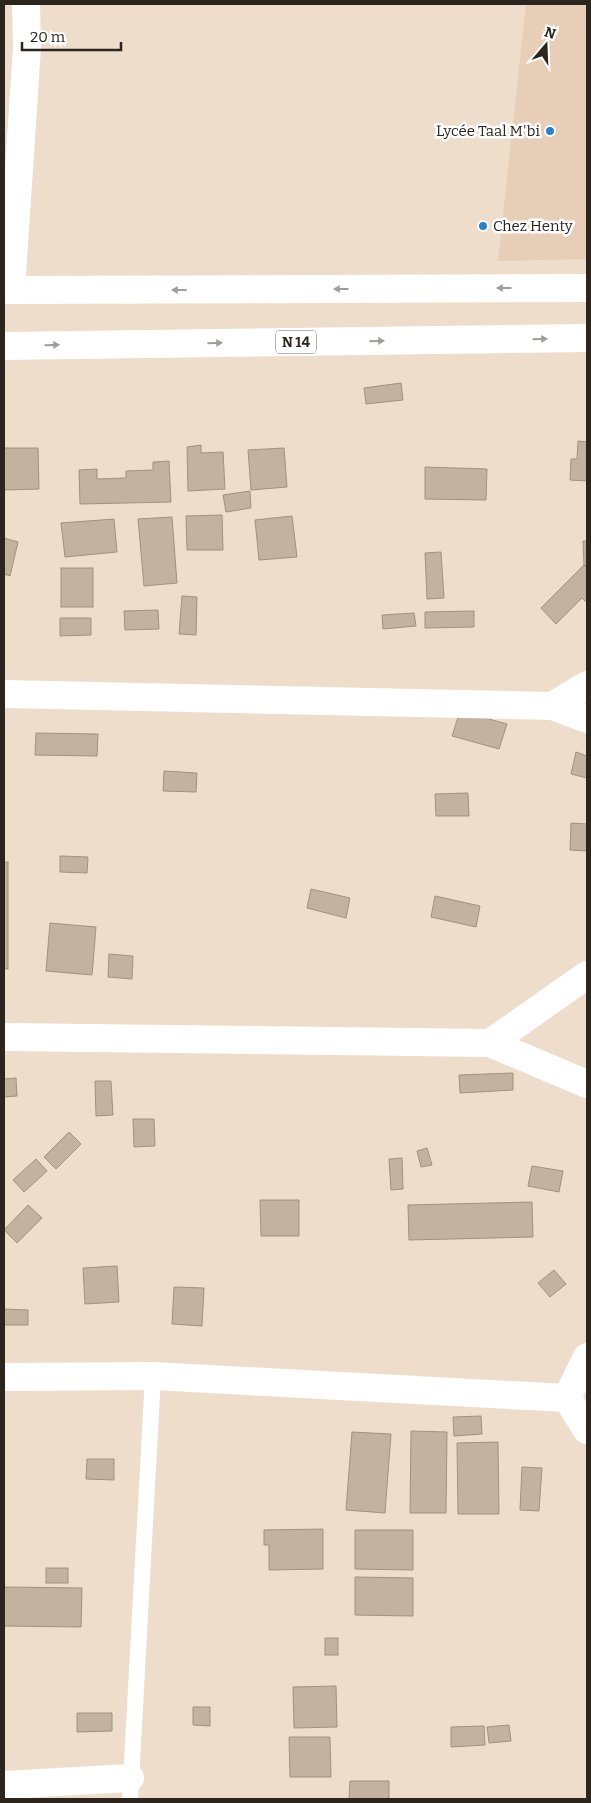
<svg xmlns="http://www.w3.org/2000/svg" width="591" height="1803" font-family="Bitter,serif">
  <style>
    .built { fill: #e6cfb6 }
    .building { fill: #c3b2a0; stroke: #a1917f }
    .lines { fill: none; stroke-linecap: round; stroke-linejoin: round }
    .service { stroke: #fff; stroke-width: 16 }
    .minor { stroke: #fff; stroke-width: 28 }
    .primary { stroke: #fff; stroke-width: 28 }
    .oneway { fill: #a09d9a }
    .poi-dot { fill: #277fcd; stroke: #fff; stroke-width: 2 }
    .labels { text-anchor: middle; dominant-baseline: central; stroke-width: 5; stroke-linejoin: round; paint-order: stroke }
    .shield { fill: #fff; stroke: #6b6662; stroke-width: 1 }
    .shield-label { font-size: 14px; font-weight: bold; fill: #2c251e }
    .poi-label { font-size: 15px; fill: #2c251e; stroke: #fff; text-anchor: end }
  </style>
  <rect width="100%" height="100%" fill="#eeddca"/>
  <!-- built -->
  <path class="built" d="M526,4h61v255l-89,2z"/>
  <!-- building -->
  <g class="building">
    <path d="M401,383l2,17 -37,4 -2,-16z"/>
    <path d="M578,441l9,1v39l-17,-1 1,-21h6z"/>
    <path d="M201,445v8l22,-1 2,37 -37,2 -1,-44z"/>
    <path d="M4,448h34l1,41 -35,1z"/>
    <path d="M284,448l3,39 -36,3 -3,-40z"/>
    <path d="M169,461l2,41 -91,2 -1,-34 18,-1v10l29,-1v-7l27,-1v-8z"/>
    <path d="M425,467l62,2 -1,31 -61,-1z"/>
    <path d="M250,491l1,17 -25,4 -3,-17z"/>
    <path d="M222,515l1,35h-36l-1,-34z"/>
    <path d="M292,516l5,41 -38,3 -4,-40z"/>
    <path d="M172,517l5,66 -33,3 -6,-67z"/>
    <path d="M114,519l3,33 -52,5 -4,-34z"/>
    <path d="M4,538l14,4 -8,34 -6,-2z"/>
    <path d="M583,541h4v25l-3,-1z"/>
    <path d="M441,552l3,46 -17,1 -2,-46z"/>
    <path d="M584,565l3,3v35l-5,-5 -26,26 -15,-16z"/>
    <rect x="61" y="568" width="32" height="39"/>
    <path d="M182,596l15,1 -1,38 -17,-1z"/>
    <path d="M158,610l1,19 -34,1 -1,-19z"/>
    <path d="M474,611v16l-49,1v-16z"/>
    <path d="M414,613l2,13 -33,3 -1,-14z"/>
    <path d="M60,618h31v17l-31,1z"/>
    <path d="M460,711l47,13 -8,25 -47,-13z"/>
    <path d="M36,733l62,1 -1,22 -62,-1z"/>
    <path d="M576,752l11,4v22l-16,-4z"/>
    <path d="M164,771l33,2 -1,19 -33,-1z"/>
    <path d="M468,793l1,23h-33l-1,-22z"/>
    <path d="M571,823l16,1v27l-17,-1z"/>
    <path d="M60,856l28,1 -1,16 -27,-1z"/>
    <rect x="4" y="862" width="4" height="107"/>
    <path d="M311,889l39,9 -4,20 -39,-10z"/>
    <path d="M435,896l45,10 -4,21 -45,-10z"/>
    <path d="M50,923l46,4 -4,48 -46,-4z"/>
    <path d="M109,954l24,2 -1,23 -24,-2z"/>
    <path d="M513,1073v17l-53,3 -1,-18z"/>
    <path d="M16,1078l1,18 -13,1v-18z"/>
    <path d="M95,1081h16l2,34 -17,1z"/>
    <path d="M133,1119h21l1,27 -21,1z"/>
    <path d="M69,1132l12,12 -25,25 -12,-12z"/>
    <path d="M427,1148l5,17 -11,2 -4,-16z"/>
    <path d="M402,1158l1,31 -12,1 -2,-31z"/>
    <path d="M36,1159l11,12 -23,21 -11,-12z"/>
    <path d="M532,1166l31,5 -4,21 -31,-6z"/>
    <path d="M260,1200h39v36h-38z"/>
    <path d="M532,1202l1,35 -124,3 -1,-35z"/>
    <path d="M28,1205l14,13 -25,25 -13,-13z"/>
    <path d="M117,1266l2,36 -34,2 -2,-36z"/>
    <path d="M554,1270l12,14 -16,13 -12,-14z"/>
    <path d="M174,1287l30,1 -2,38 -30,-2z"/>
    <path d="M4,1309l24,1v15h-24z"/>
    <path d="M481,1416l1,18 -28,2 -1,-19z"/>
    <path d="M411,1431l36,1 -1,81h-36z"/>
    <path d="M352,1432l39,2 -6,79 -39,-3z"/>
    <path d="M498,1442l1,72h-41l-1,-71z"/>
    <path d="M87,1459h27v21l-28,-1z"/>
    <path d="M522,1467l20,1 -3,43 -19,-1z"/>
    <path d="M323,1529v40l-54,1v-25h-5v-15z"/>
    <path d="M355,1530h58v40l-58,-1z"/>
    <rect x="46" y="1568" width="22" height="15"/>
    <path d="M355,1577l58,1v38l-58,-1z"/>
    <path d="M4,1587l78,1 -1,39 -77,-1z"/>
    <rect x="325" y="1638" width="13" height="17"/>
    <path d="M336,1686l1,41 -43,1 -1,-41z"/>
    <path d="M193,1707h17v19l-17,-1z"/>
    <path d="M77,1713h35v18l-35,1z"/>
    <path d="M509,1725l2,16 -22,2 -2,-16z"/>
    <path d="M484,1726l1,19 -34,2v-20z"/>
    <path d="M289,1737h41l1,40h-41z"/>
    <path d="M350,1781h39v18h-40z"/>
  </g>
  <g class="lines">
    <!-- service -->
    <path class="service" d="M130,1799l23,-423"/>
    <!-- minor -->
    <g class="minor">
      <path d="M11,290l16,-243 -1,-43"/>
      <path d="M4,694l548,12 35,13"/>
      <path d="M552,706l35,-21"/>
      <path d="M4,1037l486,6 97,41"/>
      <path d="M490,1043l97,-68"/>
      <path d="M587,1357l-20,41 20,32"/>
      <path d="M4,1377l149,-1 414,22"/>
      <path d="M4,1785l126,-7"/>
    </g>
    <!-- primary -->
    <g class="primary">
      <path d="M4,290l583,-2"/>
      <path d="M4,346l583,-8"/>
    </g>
  </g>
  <!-- one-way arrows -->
  <defs><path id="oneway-solid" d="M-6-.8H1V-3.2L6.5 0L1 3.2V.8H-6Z" transform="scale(1.25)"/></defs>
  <g class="oneway">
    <use href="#oneway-solid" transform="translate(504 288) rotate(180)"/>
    <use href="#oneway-solid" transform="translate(341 289) rotate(180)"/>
    <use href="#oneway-solid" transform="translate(179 290) rotate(180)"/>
    <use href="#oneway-solid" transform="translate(540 339) rotate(-1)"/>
    <use href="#oneway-solid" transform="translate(377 341) rotate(-1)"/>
    <use href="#oneway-solid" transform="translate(215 343) rotate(-1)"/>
    <use href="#oneway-solid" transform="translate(52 345) rotate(-1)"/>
  </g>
  <!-- markers -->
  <g class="poi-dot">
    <circle cx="550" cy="131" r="5"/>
    <circle cx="483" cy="226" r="5"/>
  </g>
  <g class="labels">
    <!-- shield labels -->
    <rect class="shield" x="276" y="330.5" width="40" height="23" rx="4"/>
    <g class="shield-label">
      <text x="296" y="342">N 14</text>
    </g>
    <!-- poi labels -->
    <g class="poi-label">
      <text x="540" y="131">Lycée Taal M'bi</text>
      <text x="493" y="226" text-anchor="start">Chez Henty</text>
    </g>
  </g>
  <!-- border -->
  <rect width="591" height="1803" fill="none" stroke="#2c251e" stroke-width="10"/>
  <!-- north arrow -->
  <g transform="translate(546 45) rotate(19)" stroke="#ffffff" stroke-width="4" paint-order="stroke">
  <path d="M0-4L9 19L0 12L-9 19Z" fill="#2c251e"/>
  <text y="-8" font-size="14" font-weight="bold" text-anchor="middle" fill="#2c251e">N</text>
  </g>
  <!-- scale -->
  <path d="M22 42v8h99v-8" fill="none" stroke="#2c251e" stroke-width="2.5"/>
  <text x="30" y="42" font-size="15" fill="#2c251e" stroke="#ffffff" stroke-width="4" paint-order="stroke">20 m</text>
</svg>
